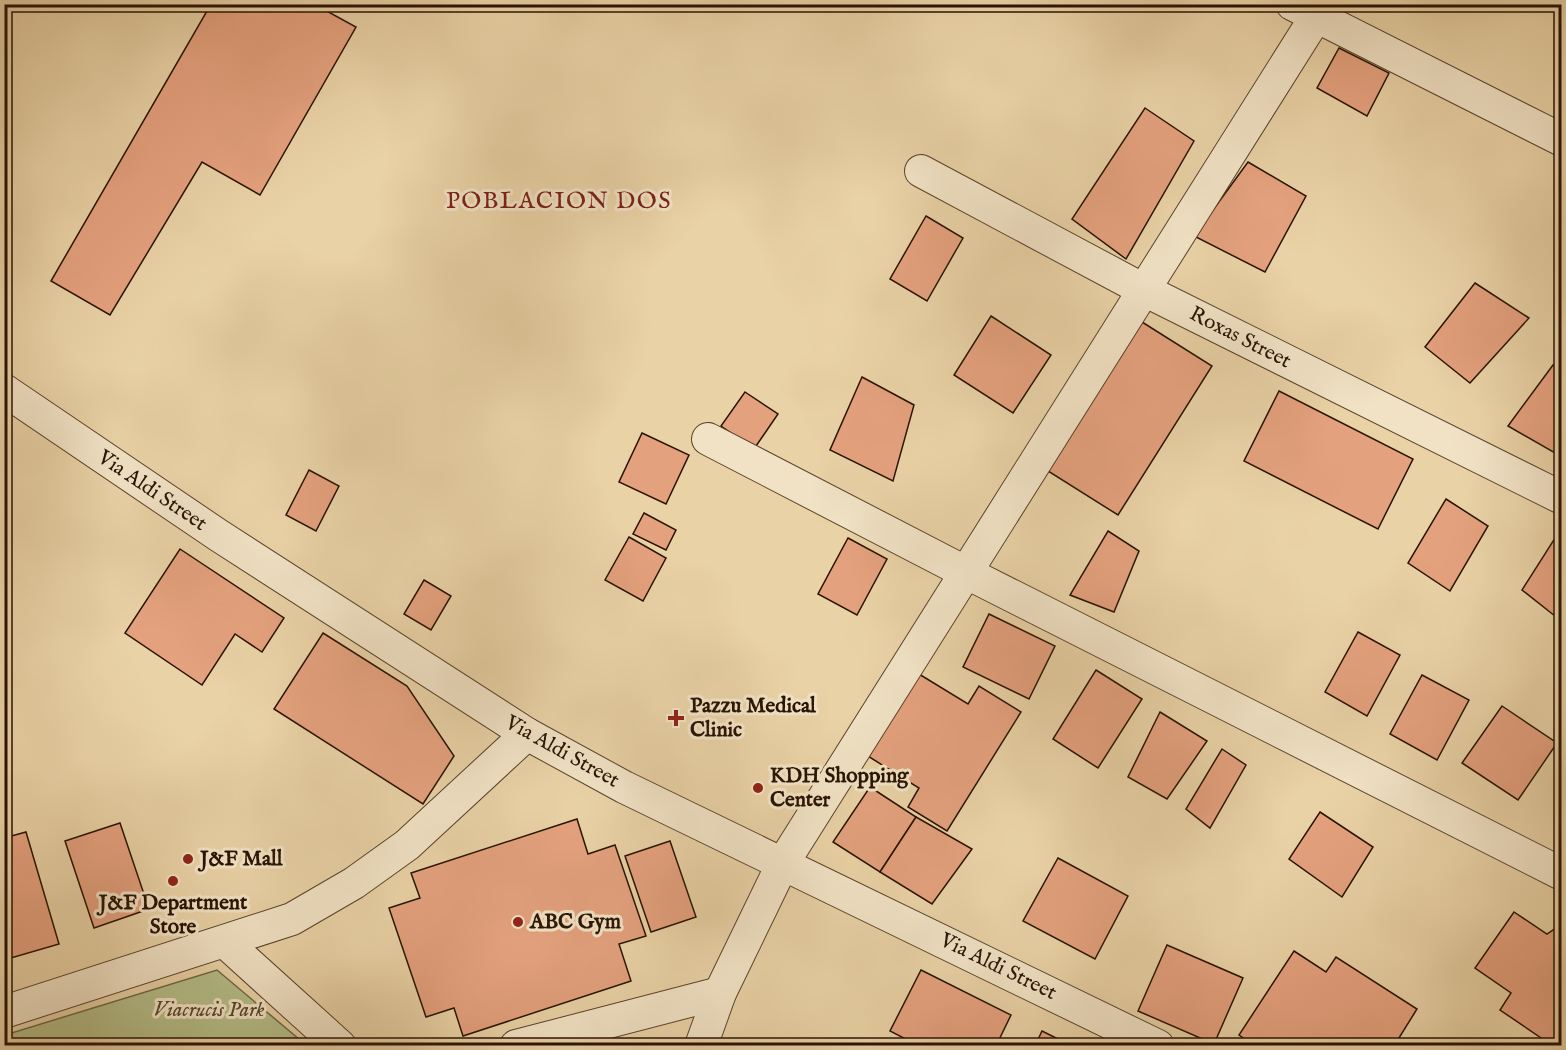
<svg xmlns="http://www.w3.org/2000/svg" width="1566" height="1050" font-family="'IM FELL English',serif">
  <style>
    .green { fill: #b4bd88; stroke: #6e6846; stroke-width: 1.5 }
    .building { fill: #e4a17e; stroke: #291303; stroke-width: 1.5 }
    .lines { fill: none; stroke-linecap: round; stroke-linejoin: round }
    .minor-casing { stroke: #59432c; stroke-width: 34 }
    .minor { stroke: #f1e2c5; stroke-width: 32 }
    .poi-dot { fill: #8f2418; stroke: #f1e2c5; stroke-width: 2 }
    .labels { text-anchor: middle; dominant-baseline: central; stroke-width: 6; stroke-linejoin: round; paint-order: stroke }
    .street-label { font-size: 21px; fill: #291303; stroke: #f1e2c5 }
    .poi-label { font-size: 21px; font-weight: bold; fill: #291303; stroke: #f1e2c5; text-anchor: start }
    .park-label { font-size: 21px; font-style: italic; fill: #53462b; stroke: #f1e2c5 }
    .quarter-label { font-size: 24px; letter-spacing: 1.5px; fill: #7a1f14; stroke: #f1e2c5 }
  </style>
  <rect width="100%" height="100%" fill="#e9d2a6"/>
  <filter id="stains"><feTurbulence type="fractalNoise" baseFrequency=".00333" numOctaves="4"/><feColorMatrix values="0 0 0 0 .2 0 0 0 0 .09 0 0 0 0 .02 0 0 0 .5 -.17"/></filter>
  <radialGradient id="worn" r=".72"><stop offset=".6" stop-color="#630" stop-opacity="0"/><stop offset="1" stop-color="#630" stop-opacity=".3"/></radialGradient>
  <!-- green -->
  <path class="green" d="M217,970l89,75h-301v-10z"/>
  <!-- building -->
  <g class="building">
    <path d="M211,4h103l42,23 -96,168 -58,-33 -92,153 -59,-34z"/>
    <path d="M1339,48l50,25 -22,43 -50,-28z"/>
    <path d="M1145,108l49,33 -68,118 -54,-40z"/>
    <path d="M1248,162l58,34 -41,76 -71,-36z"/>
    <path d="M926,216l37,22 -36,63 -37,-22z"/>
    <path d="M1475,283l54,35 -59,65 -45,-36z"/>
    <path d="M991,316l60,39 -38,58 -59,-38z"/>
    <path d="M1142,322l70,44 -94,149 -70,-44z"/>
    <path d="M1553,365l9,4v88l-54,-31z"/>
    <path d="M862,377l52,28 -21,76 -63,-31z"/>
    <path d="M1279,391l134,68 -35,70 -134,-68z"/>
    <path d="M745,392l33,22 -24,35 -33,-23z"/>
    <path d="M642,433l47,22 -23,49 -47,-22z"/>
    <path d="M309,470l30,16 -23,45 -30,-16z"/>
    <path d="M1446,499l42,27 -38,65 -42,-28z"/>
    <path d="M644,513l32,17 -10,20 -33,-16z"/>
    <path d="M1562,527v90l-2,3 -38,-30z"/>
    <path d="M1108,531l31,20 -25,61 -44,-17z"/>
    <path d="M629,537l37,21 -23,43 -38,-21z"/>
    <path d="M848,538l39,21 -30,56 -39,-21z"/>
    <path d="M180,549l104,69 -22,34 -27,-18 -33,51 -77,-52z"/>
    <path d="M424,580l27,16 -20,34 -27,-16z"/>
    <path d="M989,614l66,32 -26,53 -66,-32z"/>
    <path d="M1358,632l42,23 -33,61 -42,-24z"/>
    <path d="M323,633l84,53 47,70 -31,48 -149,-95z"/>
    <path d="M1096,670l46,29 -44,69 -45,-29z"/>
    <path d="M914,671l54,33 11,-18 42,26 -74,119 -39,-24 11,-19 -56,-35z"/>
    <path d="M1422,675l47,25 -32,60 -47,-26z"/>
    <path d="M1502,706l55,37 -39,57 -56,-37z"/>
    <path d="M1160,712l47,29 -40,58 -39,-22z"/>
    <path d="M1222,749l24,16 -36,63 -24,-19z"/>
    <path d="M870,787l46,30 -36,55 -47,-30z"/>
    <path d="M1320,812l53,35 -31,50 -53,-38z"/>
    <path d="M916,817l56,32 -40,55 -52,-32z"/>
    <path d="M577,819l11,35 27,-9 31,91 -27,8 12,37 -168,55 -9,-28 -28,9 -37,-109 31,-10 -9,-25z"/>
    <path d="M120,823l29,86 -55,19 -29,-87z"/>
    <path d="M26,832l33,112 -55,16v-122z"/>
    <path d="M670,841l26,76 -45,15 -26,-76z"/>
    <path d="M1058,858l70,38 -33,63 -72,-38z"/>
    <path d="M1514,912l33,22 15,-10v103l-12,17 -50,-34 11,-17 -36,-25z"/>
    <path d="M1167,945l76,33 -29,66 -76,-33z"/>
    <path d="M1294,951l32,21 10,-15 81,52 -23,37h-139l-16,-11z"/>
    <path d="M921,970l90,45 -15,31h-77l-29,-15z"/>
    <path d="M1042,1031l30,15h-37z"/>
  </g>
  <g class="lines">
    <defs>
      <g id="minor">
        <path d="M1292,4l270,136"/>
        <path d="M921,171l221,118 420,209"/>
        <path d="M4,390l214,145 309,199 97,53 534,259"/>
        <path d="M708,439l257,133 597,302"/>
        <path d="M225,942l115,104"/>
        <path d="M4,1012l288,-93 62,-36 53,-38 120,-111"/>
        <path d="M516,1046l204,-53"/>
        <path d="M701,1046l19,-53 63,-130 541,-859"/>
      </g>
    </defs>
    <!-- minor casing -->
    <use href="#minor" class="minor-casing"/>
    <!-- minor -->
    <use href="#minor" class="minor"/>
  </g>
  <!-- markers -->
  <g class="poi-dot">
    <path d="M673 709h6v6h6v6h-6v6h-6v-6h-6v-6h6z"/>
    <circle cx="758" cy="788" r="6"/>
    <circle cx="188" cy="859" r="6"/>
    <circle cx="173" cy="881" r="6"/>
    <circle cx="518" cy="922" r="6"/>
  </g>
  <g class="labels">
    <!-- street labels -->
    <g class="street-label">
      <text transform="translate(1240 338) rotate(27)">Roxas Street</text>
      <text transform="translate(152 491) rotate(34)">Via Aldi Street</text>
      <text transform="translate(562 752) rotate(29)">Via Aldi Street</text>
      <text transform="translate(998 967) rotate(26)">Via Aldi Street</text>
    </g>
    <!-- poi labels -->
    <g class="poi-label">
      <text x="690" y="706">Pazzu Medical<tspan x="690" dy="24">Clinic</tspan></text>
      <text x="770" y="776">KDH Shopping<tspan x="770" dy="24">Center</tspan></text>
      <text x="200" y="859">J&amp;F Mall</text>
      <text x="173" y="903" text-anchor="middle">J&amp;F Department<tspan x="173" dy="24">Store</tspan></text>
      <text x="530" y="922">ABC Gym</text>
    </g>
    <!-- park labels -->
    <g class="park-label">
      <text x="209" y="1010">Viacrucis Park</text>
    </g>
    <!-- quarter labels -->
    <g class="quarter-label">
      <text x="559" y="201">POBLACION DOS</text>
    </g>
  </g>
  <!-- margin -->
  <rect width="1566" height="1050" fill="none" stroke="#e9d2a6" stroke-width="24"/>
  <rect x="6" y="6" width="1554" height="1038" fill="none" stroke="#291303" stroke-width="3"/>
  <rect x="12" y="12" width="1542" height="1026" fill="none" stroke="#291303" stroke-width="1.5"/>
  <rect width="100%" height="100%" filter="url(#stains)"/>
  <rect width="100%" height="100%" fill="url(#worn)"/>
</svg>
